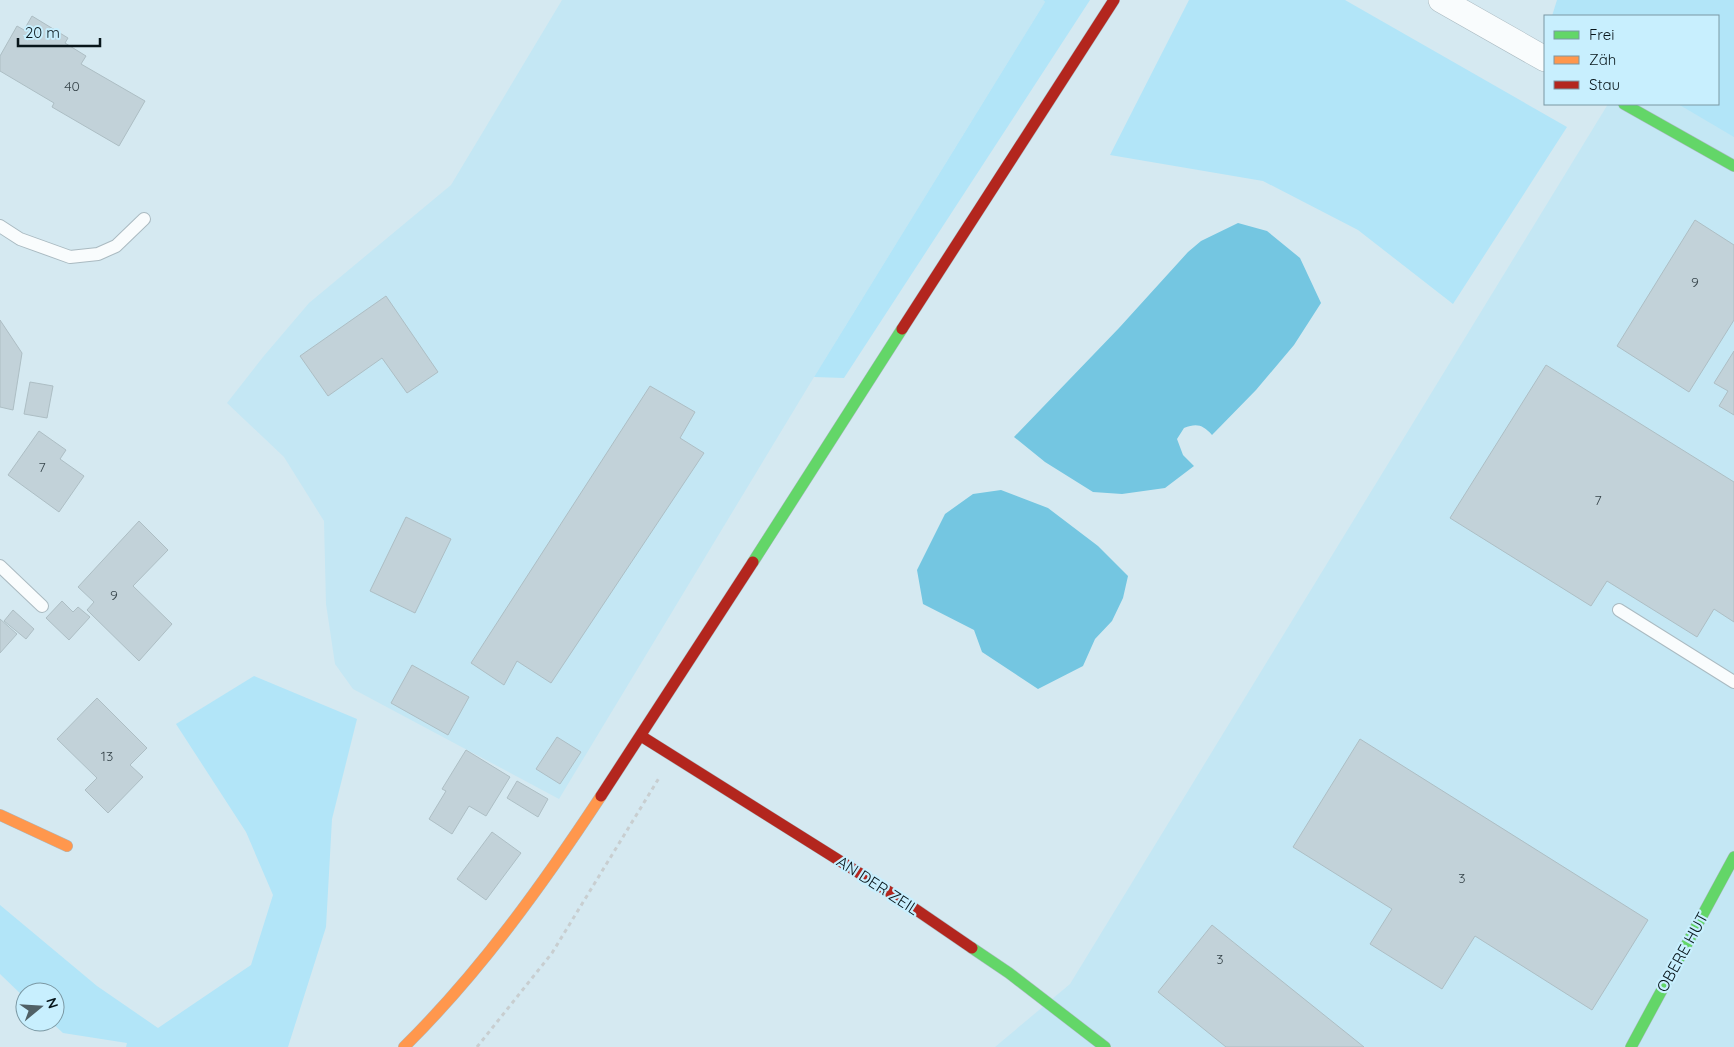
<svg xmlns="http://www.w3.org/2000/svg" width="1734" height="1047" font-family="Quicksand,sans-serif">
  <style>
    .built { fill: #c4e7f4 }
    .green { fill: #b2e5f8 }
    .water { fill: #74c6e1 }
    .building { fill: #c2d2d9; stroke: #adbec4 }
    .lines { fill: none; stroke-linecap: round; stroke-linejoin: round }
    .lane-casing { stroke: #aabac1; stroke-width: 14 }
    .street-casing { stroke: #aabac1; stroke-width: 26 }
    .fast-casing { stroke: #aabac1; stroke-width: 12 }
    .slow-casing { stroke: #aabac1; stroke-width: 12 }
    .jam-casing { stroke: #aabac1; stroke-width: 12 }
    .path { stroke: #c8ced0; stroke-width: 3; stroke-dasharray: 4 4; stroke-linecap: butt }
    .lane { stroke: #f9fcfd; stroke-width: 12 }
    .street { stroke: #f9fcfd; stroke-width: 25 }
    .fast { stroke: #63d668; stroke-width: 11 }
    .slow { stroke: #ff974d; stroke-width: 11 }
    .jam { stroke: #b3261e; stroke-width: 11 }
    .labels { text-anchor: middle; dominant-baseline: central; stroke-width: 4.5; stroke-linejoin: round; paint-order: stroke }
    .number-label { font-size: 14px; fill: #38464c }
    .street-label { font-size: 16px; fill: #08161b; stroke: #c8effe }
  </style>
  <rect width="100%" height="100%" fill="#d5e9f1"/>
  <!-- built -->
  <g class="built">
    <path d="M562,0h481l2,2 -231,375 -255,422 -206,-110 -18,-25 -9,-60 -2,-83 -40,-64 -57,-54 36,-46 46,-54 142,-118z"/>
    <path d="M1608,104h80l46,27v916h-739l75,-63z"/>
  </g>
  <!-- green -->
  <g class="green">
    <path d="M1043,0h47l-246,378 -30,-1 231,-375z"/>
    <path d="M1189,0h156l222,127 -114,177 -95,-74 -95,-49 -153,-26z"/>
    <path d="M1557,0h177v137l-56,-33h40v-88h-166z"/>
    <path d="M254,676l103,43 -25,100 -6,108 -38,120h-162l1,-4 -64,-10 -12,-11h4v-30h-30v6l-25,-24v-69l97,81 61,42 93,-63 22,-70 -27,-63 -70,-108z"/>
  </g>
  <!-- water -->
  <g class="water">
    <path d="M1238,223l29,8 33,27 21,45 -27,42 -38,45 -44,45c-9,-10 -15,-12 -28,-7l-7,11 6,16 11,11 -29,22 -43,6 -29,-2 -48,-30 -31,-25 105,-109 69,-76 13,-11z"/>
    <path d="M1001,490l47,18 50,38 30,30 -5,22 -11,23 -17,18 -12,27 -45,23 -56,-37 -8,-22 -51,-26 -6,-34 28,-56 28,-20z"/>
  </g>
  <!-- building -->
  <g class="building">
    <path d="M32,16l36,22 -3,5 21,13 -5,8 64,37 -26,45 -67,-39 2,-4 -54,-32v-15l17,-30 7,4z"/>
    <path d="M1695,220l39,25v75l-45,72 -72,-46z"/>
    <path d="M386,296l52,76 -31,21 -25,-35 -54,38 -28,-40z"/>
    <path d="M0,320l22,33 -9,57 -13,-3z"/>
    <path d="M1734,351v64l-15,-9 9,-15 -14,-8z"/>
    <path d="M1546,365l188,117v140l-20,-13 -17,28 -90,-56 -16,25 -141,-88z"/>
    <path d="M30,382l23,4 -6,32 -23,-4z"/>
    <path d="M650,386l45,26 -15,26 24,15 -153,230 -34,-22 -13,24 -33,-22z"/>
    <path d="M39,431l27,19 -6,9 24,17 -25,36 -51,-37z"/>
    <path d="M406,517l45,22 -36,74 -45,-22z"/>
    <path d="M139,521l29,29 -35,36 39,38 -33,37 -52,-51 7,-8 -16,-15z"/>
    <path d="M62,601l11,11 5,-5 12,10 -21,23 -23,-22z"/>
    <path d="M13,610l21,19 -8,10 -22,-18z"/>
    <path d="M0,619l17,15 -17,19z"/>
    <path d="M412,665l57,32 -21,38 -57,-32z"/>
    <path d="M97,698l50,50 -17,17 13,12 -35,36 -23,-23 12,-12 -40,-39z"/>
    <path d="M557,737l24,15 -21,32 -24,-15z"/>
    <path d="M1360,739l288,181 -56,90 -117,-74 -33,53 -72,-45 22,-35 -99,-62z"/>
    <path d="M466,750l44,27 -24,39 -17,-10 -17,28 -23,-15 17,-28 -4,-2z"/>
    <path d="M517,781l31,18 -10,18 -31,-19z"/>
    <path d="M492,832l29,21 -35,47 -29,-21z"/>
    <path d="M1212,925l152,122h-138l-68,-55z"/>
  </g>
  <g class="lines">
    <defs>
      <g id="lane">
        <path d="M0,226l20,13 50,18 28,-3 18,-8 28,-27"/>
        <path d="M0,566l42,40"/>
        <path d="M1619,610l115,72"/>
      </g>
      <path id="street" d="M1441,0l104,59"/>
      <g id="fast">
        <path d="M1624,104l110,62"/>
        <path d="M753,562l149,-233"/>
        <path d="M972,948l37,25 96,74"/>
        <path d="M1631,1047l103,-190"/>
      </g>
      <g id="slow">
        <path d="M0,815l67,31"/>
        <path d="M404,1047c76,-75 139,-163 197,-251"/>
      </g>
      <g id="jam">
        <path d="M902,329l212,-329"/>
        <path d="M641,736l258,162 73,50"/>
        <path d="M601,796l152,-234"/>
      </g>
    </defs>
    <!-- lane casing -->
    <use href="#lane" class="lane-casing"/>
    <!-- street casing -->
    <use href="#street" class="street-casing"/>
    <!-- fast casing -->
    <use href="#fast" class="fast-casing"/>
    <!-- slow casing -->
    <use href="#slow" class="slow-casing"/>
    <!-- jam casing -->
    <use href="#jam" class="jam-casing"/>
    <!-- path -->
    <path class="path" d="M477,1047l75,-94 107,-175"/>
    <!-- lane -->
    <use href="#lane" class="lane"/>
    <!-- street -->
    <use href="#street" class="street"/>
    <!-- fast -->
    <use href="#fast" class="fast"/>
    <!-- slow -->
    <use href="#slow" class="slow"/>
    <!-- jam -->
    <use href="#jam" class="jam"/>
  </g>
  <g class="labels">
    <!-- number labels -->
    <g class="number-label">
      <text x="72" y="86">40</text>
      <text x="1695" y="282">9</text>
      <text x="42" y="467">7</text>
      <text x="1598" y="500">7</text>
      <text x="114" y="595">9</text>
      <text x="107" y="756">13</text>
      <text x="1462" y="878">3</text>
      <text x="1220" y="959">3</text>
    </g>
    <!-- street labels -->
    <g class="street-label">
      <text transform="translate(878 885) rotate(33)">AN DER ZEIL</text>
      <text transform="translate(1682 952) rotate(-61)">OBERE HUT</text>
    </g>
  </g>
  <!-- legend -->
  <rect x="1544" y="15" width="175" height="90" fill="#c8effe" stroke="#7b98a3"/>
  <rect x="1554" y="31" width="25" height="8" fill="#63d668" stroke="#7b98a3"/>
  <text x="1589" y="40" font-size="15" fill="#08161b">Frei</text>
  <rect x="1554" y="56" width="25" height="8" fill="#ff974d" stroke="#7b98a3"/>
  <text x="1589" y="65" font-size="15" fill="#08161b">Zäh</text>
  <rect x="1554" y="81" width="25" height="8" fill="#b3261e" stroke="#7b98a3"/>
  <text x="1589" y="90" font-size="15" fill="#08161b">Stau</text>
  <!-- north arrow -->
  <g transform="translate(40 1007) rotate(72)"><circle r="24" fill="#c8effe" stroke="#7b98a3"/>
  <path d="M0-4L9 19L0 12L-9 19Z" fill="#506066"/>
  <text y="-8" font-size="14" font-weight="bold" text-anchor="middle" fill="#08161b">N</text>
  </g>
  <!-- scale -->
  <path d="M18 38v8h82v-8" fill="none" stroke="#08161b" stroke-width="2.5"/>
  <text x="25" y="38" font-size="15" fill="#08161b" stroke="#c8effe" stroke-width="4" paint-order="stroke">20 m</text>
</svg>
